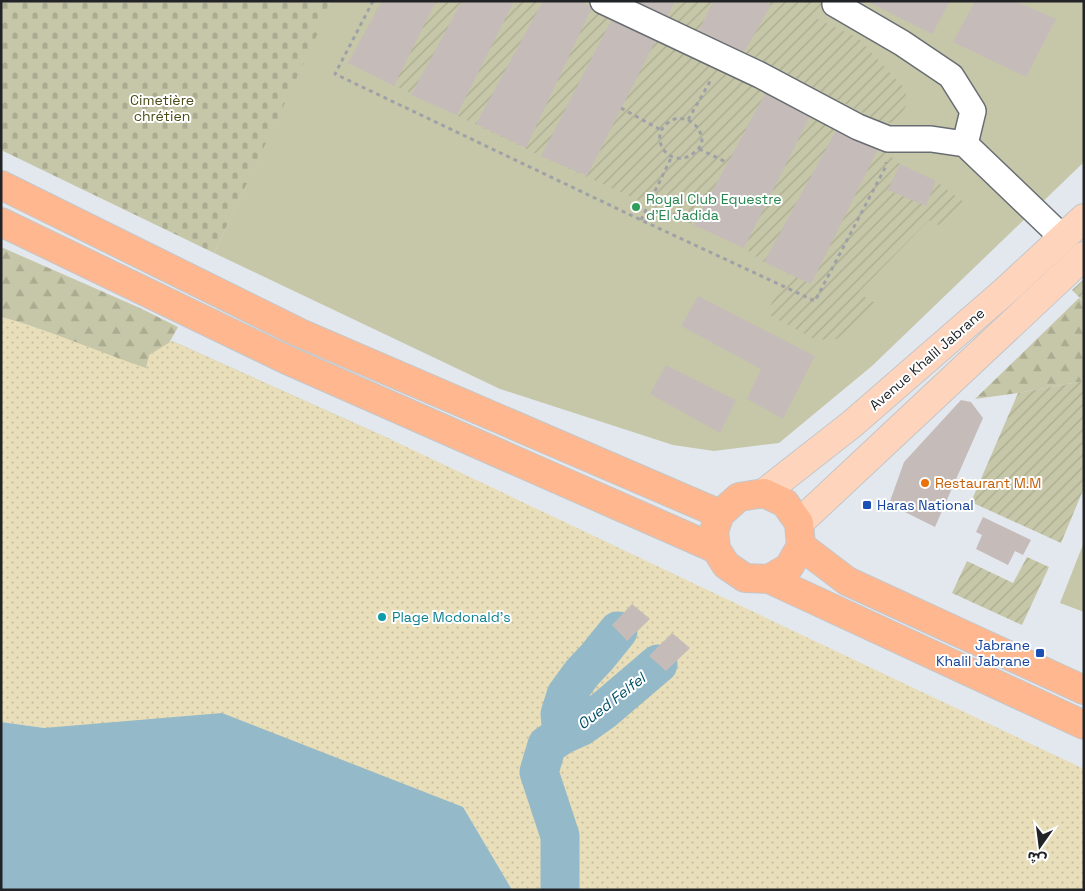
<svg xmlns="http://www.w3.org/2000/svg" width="1085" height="891" font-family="'Space Grotesk','Noto Sans Arabic',sans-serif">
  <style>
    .forest { fill: url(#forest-firs) }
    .sand { fill: url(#sand-dots) }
    .cemetery { fill: url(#cemetery-stones) }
    .park { fill: #c6c7a8 }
    .garden { fill: url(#garden-furrows) }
    .water { fill: #94b9c8 }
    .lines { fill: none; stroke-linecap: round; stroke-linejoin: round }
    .river { stroke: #94b9c8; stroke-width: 39 }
    .building { fill: #c5bcb9 }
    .street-casing { stroke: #686d73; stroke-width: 28 }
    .primary-casing { stroke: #c5c6c7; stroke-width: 30 }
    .highway-casing { stroke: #c5c6c7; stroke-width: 30 }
    .path { stroke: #9ea2a7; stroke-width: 3; stroke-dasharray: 4 4; stroke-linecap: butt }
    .street { stroke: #fff; stroke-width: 25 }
    .primary { stroke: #ffd4bc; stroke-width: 28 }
    .highway { stroke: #ffb790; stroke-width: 28 }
    .leisure-dot { fill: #2e9e5b; stroke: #fff; stroke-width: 2 }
    .food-dot { fill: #e8710a; stroke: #fff; stroke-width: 2 }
    .transit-dot { fill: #1a4fb4; stroke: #fff; stroke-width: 2 }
    .culture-dot { fill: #0f9aa8; stroke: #fff; stroke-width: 2 }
    .labels { text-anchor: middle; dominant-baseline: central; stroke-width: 4; stroke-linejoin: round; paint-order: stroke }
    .park-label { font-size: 14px; fill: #4b4c15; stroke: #fff }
    .leisure-label { font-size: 14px; fill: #27864d; stroke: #fff; text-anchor: start }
    .street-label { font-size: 14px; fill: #212326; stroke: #fff }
    .food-label { font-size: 14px; fill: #c56008; stroke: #fff; text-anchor: start }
    .transit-label { font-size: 14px; fill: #164399; stroke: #fff; text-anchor: start }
    .culture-label { font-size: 14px; fill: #0d838f; stroke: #fff; text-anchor: start }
    .water-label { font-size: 15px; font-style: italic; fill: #014f65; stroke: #fff }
  </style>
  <defs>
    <pattern id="forest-firs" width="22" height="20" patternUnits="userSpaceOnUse" patternTransform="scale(1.25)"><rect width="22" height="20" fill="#c6c7a8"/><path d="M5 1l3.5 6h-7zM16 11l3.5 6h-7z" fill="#aaab90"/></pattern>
    <pattern id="sand-dots" width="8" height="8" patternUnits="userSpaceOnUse" patternTransform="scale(1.25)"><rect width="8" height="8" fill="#e8deb9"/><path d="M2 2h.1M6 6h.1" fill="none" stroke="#c7be9f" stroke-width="1.8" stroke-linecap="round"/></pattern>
    <pattern id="cemetery-stones" width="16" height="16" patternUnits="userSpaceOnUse" patternTransform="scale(1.25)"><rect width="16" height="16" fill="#c6c7a8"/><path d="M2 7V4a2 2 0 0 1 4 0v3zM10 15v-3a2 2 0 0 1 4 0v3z" fill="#aaab90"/></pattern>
    <pattern id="garden-furrows" width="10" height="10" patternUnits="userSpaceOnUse" patternTransform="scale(1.25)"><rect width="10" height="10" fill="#c6c7a8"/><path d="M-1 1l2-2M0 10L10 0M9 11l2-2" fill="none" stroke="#aaab90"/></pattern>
  </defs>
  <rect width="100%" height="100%" fill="#e3e8ef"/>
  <!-- forest -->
  <g class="forest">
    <path d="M1,247l139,61 38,19 -9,16 3,-2 220,99c-82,-24 -166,-46 -248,-72 -48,-16 -94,-38 -143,-51z"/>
    <path d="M1079,298l5,4v79l-66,12 -43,6z"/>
  </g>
  <!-- sand -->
  <path class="sand" d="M1,317c49,13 97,35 145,51l3,-13 23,-14 220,99 692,329v121h-572l-49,-83 -419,-79 -43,-6z"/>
  <!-- cemetery -->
  <path class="cemetery" d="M1,1h328l-3,17 -112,235 -213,-103z"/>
  <!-- park -->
  <g class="park">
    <path d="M329,1h755v161l-212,204 -93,77 -65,8 -41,-6 -173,-56 -286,-136 111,-235z"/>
    <path d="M1084,542v70l-24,-9z"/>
  </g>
  <!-- garden -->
  <g class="garden">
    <path d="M382,1h197l34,16 266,130 21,17 36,17 30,23 -22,24 -15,-8 -71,73 19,11 -40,35 -21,1 -50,-27 23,-39 -25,-12 -20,-14 -203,-92 -193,-93z"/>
    <path d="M628,1h195l-8,17 43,20 48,52v16l-9,15 -12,3 -115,-59 -28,-9z"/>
    <path d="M1084,279v23l-12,-12z"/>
    <path d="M1084,381v107l-23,55 -90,-41 47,-109z"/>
    <path d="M1027,557l22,10 -27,58 -70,-32 15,-32 46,22z"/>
  </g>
  <!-- water -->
  <path class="water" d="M222,713l241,94 49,83h-511v-168l43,6z"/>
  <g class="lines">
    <!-- river -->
    <g class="river">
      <path d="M562,735l-2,-21 6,-19 16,-22 15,-16 21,-26"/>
      <path d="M560,890v-54l-21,-64 8,-27 15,-10 18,-8 24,-17 54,-46"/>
    </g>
  </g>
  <!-- building -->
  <g class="building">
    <path d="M382,1h54l-42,85 -46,-23z"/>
    <path d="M462,1h52l-57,114 -46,-20z"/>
    <path d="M543,1h36l13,6 -66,141 -50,-24z"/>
    <path d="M628,1h47l-9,19z"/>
    <path d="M713,1h51l7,4 -29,51 -45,-22z"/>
    <path d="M866,1h84l-18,33z"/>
    <path d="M975,1h40l41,18 -30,58 -73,-35z"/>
    <path d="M613,17l44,21 -70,138 -46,-20z"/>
    <path d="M767,90l45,22 -68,136 -50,-23z"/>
    <path d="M839,125l40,22 -68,137 -47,-22z"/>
    <path d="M900,164l36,17 -10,25 -38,-16z"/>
    <path d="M698,296l117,60 -32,63 -36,-20 14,-30 -80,-43z"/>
    <path d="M666,365l70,35 -16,33 -70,-39z"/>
    <path d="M961,400l10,2 12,16 -48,109 -46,-23 15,-42z"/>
    <path d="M983,517l48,23 -8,15 -8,-4 -7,14 -32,-16 6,-14 -6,-3z"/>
    <path d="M632,604l18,15 -23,22 -15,-16z"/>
    <path d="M672,633l18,15 -24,23 -17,-15z"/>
  </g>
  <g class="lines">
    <defs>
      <g id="street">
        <path d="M603,1l157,74 98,52 30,12h43l34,5 98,94"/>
        <path d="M835,4l67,39 49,33 22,35 -8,33"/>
      </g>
      <g id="primary">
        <path d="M764,493l88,-69 153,-133 79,-73"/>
        <path d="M799,523l285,-267"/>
      </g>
      <g id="highway">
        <path d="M1,185l299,148 420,181"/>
        <path d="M1,222l286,138 429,189"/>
        <path d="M801,546l46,35 237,109"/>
        <path d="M769,579l20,-12 12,-21 -2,-23 -14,-20 -21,-10 -25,4 -19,17 -6,17 2,18 10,16 19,13 24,1 315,146"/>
      </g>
    </defs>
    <!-- street casing -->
    <use href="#street" class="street-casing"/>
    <!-- primary casing -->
    <use href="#primary" class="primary-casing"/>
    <!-- highway casing -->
    <use href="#highway" class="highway-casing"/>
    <!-- path -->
    <g class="path">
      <path d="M373,1l-38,73 306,146 174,81 71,-135v-4"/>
      <path d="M621,108l40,22"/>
      <path d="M688,120c11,6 14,13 14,24 -25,36 -59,-5 -33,-22 7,-5 12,-4 19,-2l24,-42"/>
      <path d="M699,149l29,14"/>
      <path d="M641,220l31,-64"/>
    </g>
    <!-- street -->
    <use href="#street" class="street"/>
    <!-- primary -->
    <use href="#primary" class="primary"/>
    <!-- highway -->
    <use href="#highway" class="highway"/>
  </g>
  <!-- markers -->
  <circle class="leisure-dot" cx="636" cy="207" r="5"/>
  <circle class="food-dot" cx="925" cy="483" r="5"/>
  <g class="transit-dot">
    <rect x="862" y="500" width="10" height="10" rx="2.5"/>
    <rect x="1035" y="648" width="10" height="10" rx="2.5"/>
  </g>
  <circle class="culture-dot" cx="382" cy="617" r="5"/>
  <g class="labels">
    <!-- park labels -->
    <g class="park-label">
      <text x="162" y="100">Cimetière<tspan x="162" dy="16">chrétien</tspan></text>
    </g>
    <!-- leisure labels -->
    <g class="leisure-label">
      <text x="646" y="199">Royal Club Equestre<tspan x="646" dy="16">d'El Jadida</tspan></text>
    </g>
    <!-- street labels -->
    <g class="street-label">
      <text transform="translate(927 359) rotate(-41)">Avenue Khalil Jabrane</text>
    </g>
    <!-- food labels -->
    <g class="food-label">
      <text x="935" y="483">Restaurant M.M</text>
    </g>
    <!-- transit labels -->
    <g class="transit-label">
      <text x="877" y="505">Haras National</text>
      <text x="1030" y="645" text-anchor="end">Jabrane<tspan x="1030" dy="16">Khalil Jabrane</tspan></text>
    </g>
    <!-- culture labels -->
    <g class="culture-label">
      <text x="392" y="617">Plage Mcdonald's</text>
    </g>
    <!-- water labels -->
    <g class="water-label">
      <text transform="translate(611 701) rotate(-38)">Oued Felfel</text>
    </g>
  </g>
  <!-- border -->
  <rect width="1085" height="891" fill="none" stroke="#212326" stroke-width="5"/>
  <!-- north arrow -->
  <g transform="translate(1040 846) rotate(194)" stroke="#ffffff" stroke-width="4" paint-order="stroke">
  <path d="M0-4L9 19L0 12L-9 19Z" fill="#212326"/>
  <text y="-8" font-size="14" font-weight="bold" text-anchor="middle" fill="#212326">ش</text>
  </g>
</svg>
